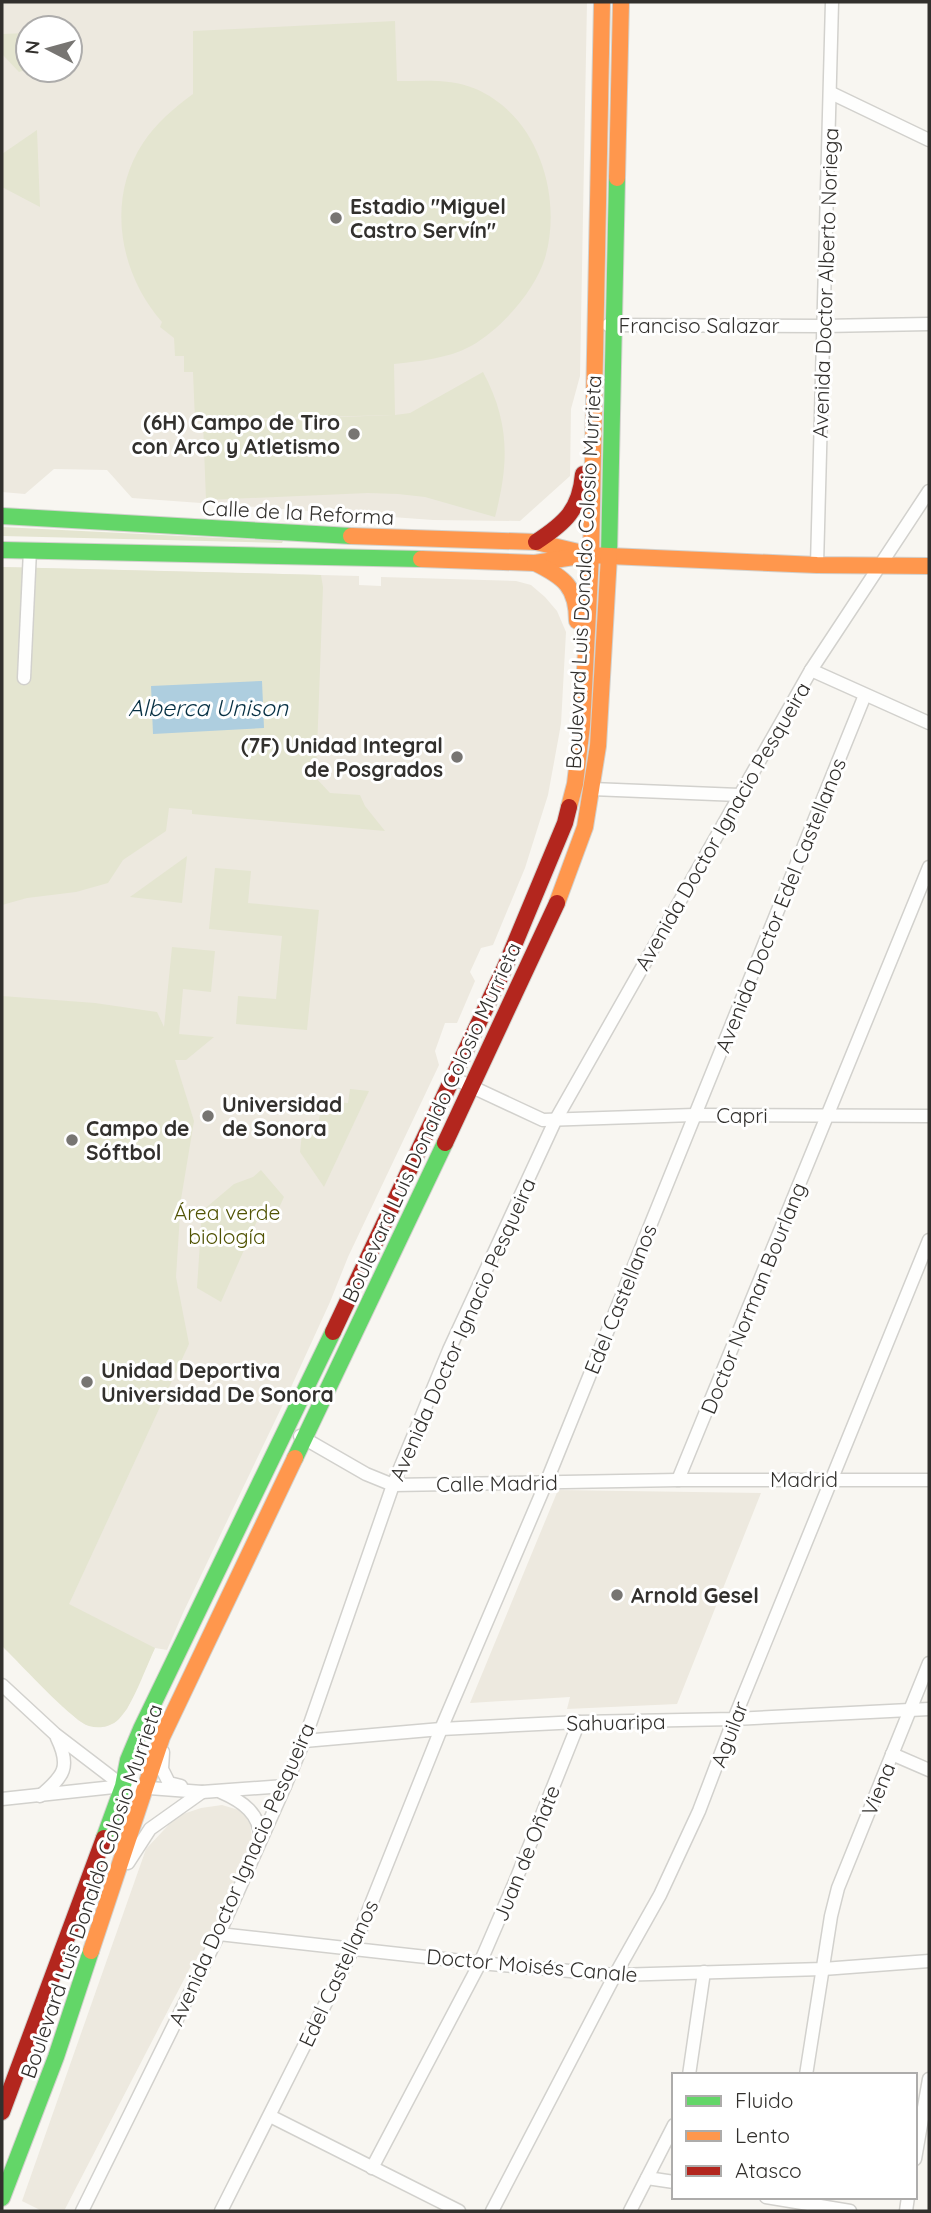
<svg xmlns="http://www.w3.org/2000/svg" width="931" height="2213" font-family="Quicksand,sans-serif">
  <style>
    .built { fill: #ede9df; fill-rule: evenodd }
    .green { fill: #e4e5d0 }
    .water { fill: #aecedf }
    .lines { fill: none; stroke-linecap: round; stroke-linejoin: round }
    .street-casing { stroke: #d2d1cd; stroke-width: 15 }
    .fast-casing { stroke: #d2d1cd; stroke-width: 18 }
    .slow-casing { stroke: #d2d1cd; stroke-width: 18 }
    .jam-casing { stroke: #d2d1cd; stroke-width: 18 }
    .street { stroke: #fefefd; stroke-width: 12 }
    .fast { stroke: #63d668; stroke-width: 16 }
    .slow { stroke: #ff974d; stroke-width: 16 }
    .jam { stroke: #b3261e; stroke-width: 16 }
    .poi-dot { fill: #777572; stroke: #fff; stroke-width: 2.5 }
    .labels { text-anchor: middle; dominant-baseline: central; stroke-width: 6; stroke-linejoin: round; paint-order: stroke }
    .poi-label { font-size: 21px; font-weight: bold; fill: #32302d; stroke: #fff; text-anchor: start }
    .street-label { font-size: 21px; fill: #32302d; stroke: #fff }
    .park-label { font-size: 21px; fill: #515304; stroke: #fff }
    .water-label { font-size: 23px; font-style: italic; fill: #063043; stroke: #fff }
  </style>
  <rect width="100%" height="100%" fill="#f8f6f1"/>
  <!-- built -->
  <g class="built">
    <path d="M2,2h585l-7,374 -9,33 -1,67 -50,45 -87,-1 -301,-22 -25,-28 -53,-1 -29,25 -23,-2zM28,28h42v42h-42z"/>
    <path d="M2,567l357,9v9l22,1v-9l135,4 15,4 14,12 12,14 9,21 -5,92 -13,71 -23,73 -32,77 -12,3 -11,24 5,9 -18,42h-12l-10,28 4,14 -91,192 -18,45 -43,94 -104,217 -16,37 -12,-2 -28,61 -13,14 -10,4 -18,-2 -8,-5 -76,-74z"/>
    <path d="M558,1490l203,3 -84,211 -110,5 3,-12 -100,6z"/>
    <path d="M222,1805l20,6 8,12 2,15 -3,17 -39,87 -19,24 -127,245h-22l-20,-10 124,-352 31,-33 24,-8z"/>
  </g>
  <!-- green -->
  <g class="green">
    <path d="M395,21l2,60c26,0 54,-3 79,8 62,27 87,107 69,169 -10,33 -44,71 -74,88 -24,13 -52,15 -77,18l1,51 15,-2 73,-41c27,50 26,92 12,145l-70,-20 -27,-3 -30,-1 -162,7 -3,-78 191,-7 -199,5 -2,-48h-9v-16h-9l-1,-18 -14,-11 2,-5c-43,-49 -56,-123 -19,-179 13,-20 31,-35 50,-49v-63z"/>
    <path d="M28,33v36l-9,3 -17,-18v-20z"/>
    <path d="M37,130l3,77 -38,-20v-33z"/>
    <path d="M2,527l281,14 -1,2 -280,-7z"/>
    <path d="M2,567l319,8 2,12 -7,191 14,15 30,2 5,11 20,25 -193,-17v-4l-23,-2 -3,23 -43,29 -15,23 -32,9 -49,6 -25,7z"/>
    <path d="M187,856l-5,47 -52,-6z"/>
    <path d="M215,868l36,3 -3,32 71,7 -12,120 -71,-6 2,-28 38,3 6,-63 -73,-7z"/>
    <path d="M172,947l43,4 -4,41 -28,-3 -4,45 35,3 -28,23h-11l19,61 -13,78 -5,78 13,67 -120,260 86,44c-9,19 -22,57 -36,71 -8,8 -20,10 -30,7 -18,-6 -70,-64 -87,-80v-650l93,7 62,9 7,15z"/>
    <path d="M350,1089l19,2 -45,96 -24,-35 3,-28 15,2 2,-13 12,1 1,-12 15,1z"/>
    <path d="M261,1170l23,27 -6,13 -14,-5 -43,97 -24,-14 5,-77 32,-27 19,-7z"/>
  </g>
  <!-- water -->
  <path class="water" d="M262,681l2,47 -111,6 -2,-48z"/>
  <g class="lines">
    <defs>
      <g id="street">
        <path d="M831,93l98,47"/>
        <path d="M608,325l215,1 106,-2"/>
        <path d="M817,565l15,-563"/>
        <path d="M811,670l118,53"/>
        <path d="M24,678l6,-128"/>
        <path d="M592,789l147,6"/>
        <path d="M453,1078l90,42 151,-5 235,1"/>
        <path d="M300,1436l66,38 27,11 285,-5h251"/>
        <path d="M678,1480l251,-613"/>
        <path d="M2,1685l53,49 68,52"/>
        <path d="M304,1741l137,-12 138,-7 155,-3 195,-10"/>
        <path d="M163,1752l-1,17 7,14 12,3"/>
        <path d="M892,1754l37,16"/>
        <path d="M221,1792c21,9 40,22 39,47"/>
        <path d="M40,1796c24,-20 31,-29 17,-58"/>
        <path d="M2,1799l121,-13 79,6 83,-6"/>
        <path d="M128,1863l22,-34 52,-37"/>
        <path d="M219,1934l261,29 135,12 208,-6 106,-8"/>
        <path d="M689,2075l15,-103"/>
        <path d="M806,2075l25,-159 7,-28 91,-225"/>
        <path d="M270,2116l189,95"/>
        <path d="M915,2159l14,-80"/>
        <path d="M372,2168l108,-205 35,-81 64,-160"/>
        <path d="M647,2178l27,4"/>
        <path d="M766,2197l84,14"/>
        <path d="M82,2211l137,-277 66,-148 19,-45 89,-256 56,-135 106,-229 256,-451 118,-179"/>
        <path d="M221,2211l132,-262 88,-220 105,-246 319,-788"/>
        <path d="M492,2211l123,-236 45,-80 39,-84 35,-92 195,-479"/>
        <path d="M630,2211l44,-86"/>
        <path d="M906,2211l2,-14"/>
      </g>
      <g id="fast">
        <path d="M2,516l349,20"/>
        <path d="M2,550l419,9"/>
        <path d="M609,556l8,-378"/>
        <path d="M295,1458l150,-315"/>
        <path d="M104,1838l19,-52 5,-26 13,-31 192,-397"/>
        <path d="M2,2198l54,-141 35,-106"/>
      </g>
      <g id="slow">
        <path d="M617,178l4,-176"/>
        <path d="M351,536l185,6 55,13 18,1 208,9 112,1"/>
        <path d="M591,555l11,-553"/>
        <path d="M421,559l114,4 45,-7"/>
        <path d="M535,563c29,14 42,24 42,58"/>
        <path d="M569,807l6,-23 7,-58 9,-171"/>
        <path d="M557,903l28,-76 13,-81 11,-190"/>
        <path d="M91,1951l71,-214 133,-279"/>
      </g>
      <g id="jam">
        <path d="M536,542c29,-19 44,-32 47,-68"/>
        <path d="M445,1143l112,-240"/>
        <path d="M333,1332l172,-365 60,-144 4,-16"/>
        <path d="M2,2112l102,-274"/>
      </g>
    </defs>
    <!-- street casing -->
    <use href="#street" class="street-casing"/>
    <!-- fast casing -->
    <use href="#fast" class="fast-casing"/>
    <!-- slow casing -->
    <use href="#slow" class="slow-casing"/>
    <!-- jam casing -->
    <use href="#jam" class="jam-casing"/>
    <!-- street -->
    <use href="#street" class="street"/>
    <!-- fast -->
    <use href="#fast" class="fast"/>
    <!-- slow -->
    <use href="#slow" class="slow"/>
    <!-- jam -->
    <use href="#jam" class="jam"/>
  </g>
  <!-- markers -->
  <g class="poi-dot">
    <circle cx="336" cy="218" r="7"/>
    <circle cx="354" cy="434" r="7"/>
    <circle cx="457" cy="757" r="7"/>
    <circle cx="208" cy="1116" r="7"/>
    <circle cx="72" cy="1140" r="7"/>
    <circle cx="87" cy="1382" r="7"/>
    <circle cx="617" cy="1595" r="7"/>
  </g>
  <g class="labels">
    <!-- poi labels -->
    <g class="poi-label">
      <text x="350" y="206">Estadio "Miguel<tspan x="350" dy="24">Castro Servín"</tspan></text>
      <text x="340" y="422" text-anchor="end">(6H) Campo de Tiro<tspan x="340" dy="24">con Arco y Atletismo</tspan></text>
      <text x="443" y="745" text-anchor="end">(7F) Unidad Integral<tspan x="443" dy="24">de Posgrados</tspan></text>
      <text x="222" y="1104">Universidad<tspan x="222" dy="24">de Sonora</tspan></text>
      <text x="86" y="1128">Campo de<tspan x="86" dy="24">Sóftbol</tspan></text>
      <text x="101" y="1370">Unidad Deportiva<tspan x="101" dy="24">Universidad De Sonora</tspan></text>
      <text x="631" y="1595">Arnold Gesel</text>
    </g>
    <!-- street labels -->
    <g class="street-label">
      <text transform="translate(825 283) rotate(-88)">Avenida Doctor Alberto Noriega</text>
      <text x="699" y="325">Franciso Salazar</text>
      <text transform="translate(298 512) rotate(3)">Calle de la Reforma</text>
      <text transform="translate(583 572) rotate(-87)">Boulevard Luis Donaldo Colosio Murrieta</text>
      <text transform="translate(722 826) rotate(-60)">Avenida Doctor Ignacio Pesqueira</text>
      <text transform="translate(780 905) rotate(-68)">Avenida Doctor Edel Castellanos</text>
      <text x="742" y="1115">Capri</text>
      <text transform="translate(431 1122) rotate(-65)">Boulevard Luis Donaldo Colosio Murrieta</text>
      <text transform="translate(753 1298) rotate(-68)">Doctor Norman Bourlang</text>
      <text transform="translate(620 1299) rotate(-68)">Edel Castellanos</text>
      <text transform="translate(462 1329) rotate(-66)">Avenida Doctor Ignacio Pesqueira</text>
      <text x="804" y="1479">Madrid</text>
      <text transform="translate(497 1483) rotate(-1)">Calle Madrid</text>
      <text transform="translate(616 1722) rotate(-1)">Sahuaripa</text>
      <text transform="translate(729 1734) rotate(-69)">Aguilar</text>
      <text transform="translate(878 1789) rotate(-68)">Viena</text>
      <text transform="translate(526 1853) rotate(-68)">Juan de Oñate</text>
      <text transform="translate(241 1874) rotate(-66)">Avenida Doctor Ignacio Pesqueira</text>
      <text transform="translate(91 1891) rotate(-71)">Boulevard Luis Donaldo Colosio Murrieta</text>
      <text transform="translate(532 1965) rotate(5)">Doctor Moisés Canale</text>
      <text transform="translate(338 1973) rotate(-65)">Edel Castellanos</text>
    </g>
    <!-- park labels -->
    <g class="park-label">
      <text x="227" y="1212">Área verde<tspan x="227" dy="24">biología</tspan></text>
    </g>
    <!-- water labels -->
    <g class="water-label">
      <text x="208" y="707">Alberca Unison</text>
    </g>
  </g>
  <!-- border -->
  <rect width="931" height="2213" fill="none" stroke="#32302d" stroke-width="7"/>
  <!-- legend -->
  <rect x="672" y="2073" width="245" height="126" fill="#ffffff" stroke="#adacab" stroke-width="2"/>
  <rect x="686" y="2096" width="35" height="10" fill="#63d668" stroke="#adacab" stroke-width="2"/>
  <text x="735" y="2108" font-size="21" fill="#32302d">Fluido</text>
  <rect x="686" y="2131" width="35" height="10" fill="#ff974d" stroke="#adacab" stroke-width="2"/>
  <text x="735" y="2143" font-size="21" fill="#32302d">Lento</text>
  <rect x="686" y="2166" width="35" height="10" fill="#b3261e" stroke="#adacab" stroke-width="2"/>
  <text x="735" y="2178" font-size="21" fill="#32302d">Atasco</text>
  <!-- north arrow -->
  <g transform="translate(49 49) rotate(276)"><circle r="33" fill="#ffffff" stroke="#adacab" stroke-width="2"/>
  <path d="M0-5L12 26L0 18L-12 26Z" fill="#777572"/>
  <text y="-10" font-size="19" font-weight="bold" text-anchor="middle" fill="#32302d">N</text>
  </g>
</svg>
